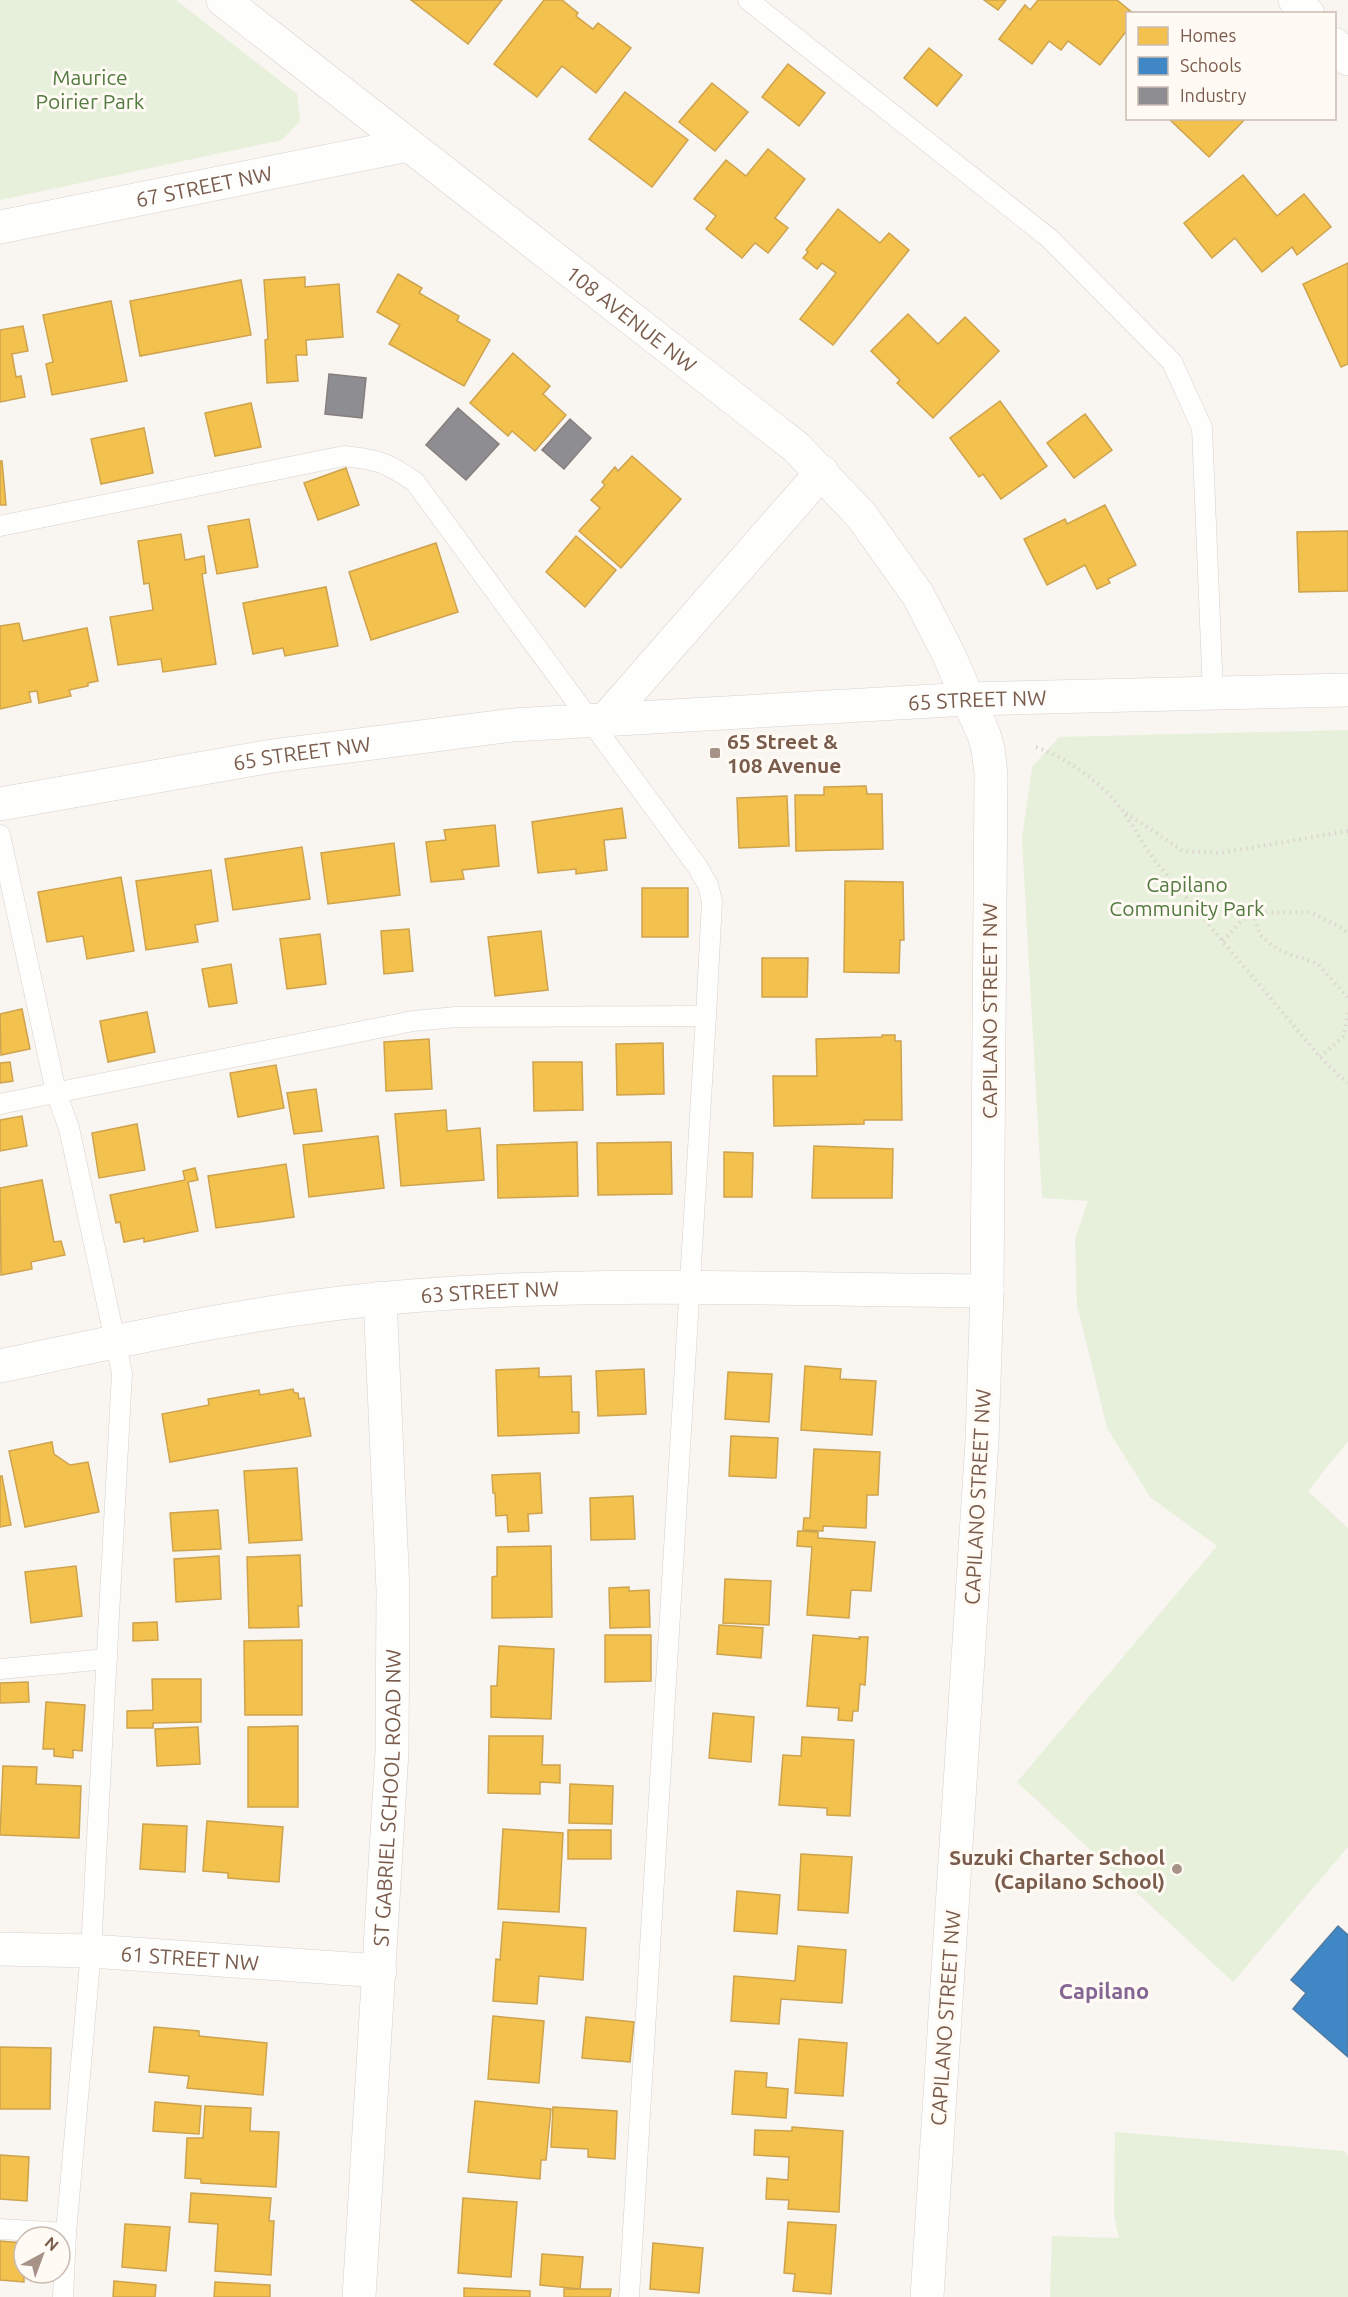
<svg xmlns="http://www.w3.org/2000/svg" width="1348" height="2297" font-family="Ubuntu,sans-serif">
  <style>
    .park { fill: #e7f0db }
    .homes { fill: #f2c14e; stroke: #cea34e; stroke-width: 1.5 }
    .schools { fill: #3f88c5; stroke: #517ba1; stroke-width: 1.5 }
    .industry { fill: #8d8d92; stroke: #877e7d; stroke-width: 1.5 }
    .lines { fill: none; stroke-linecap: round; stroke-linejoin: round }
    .service-casing { stroke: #d7d1cb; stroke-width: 21 }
    .minor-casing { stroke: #d7d1cb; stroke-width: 34 }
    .tertiary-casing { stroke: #d7d1cb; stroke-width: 34 }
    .path { stroke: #dcd5d0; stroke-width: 4; stroke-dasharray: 1.5 4.5; stroke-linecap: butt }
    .service { stroke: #fefefd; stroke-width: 20 }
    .minor { stroke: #fefefd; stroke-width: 33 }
    .tertiary { stroke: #fefefd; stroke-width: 33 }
    .poi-dot { fill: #a69286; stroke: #fffaf3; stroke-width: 2 }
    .labels { text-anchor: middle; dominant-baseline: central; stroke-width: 6; stroke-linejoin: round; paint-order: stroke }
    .park-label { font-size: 21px; fill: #537a41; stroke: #fffaf3 }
    .street-label { font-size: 21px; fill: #7a5c4d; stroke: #fffaf3 }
    .poi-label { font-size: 21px; font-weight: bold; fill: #7a5c4d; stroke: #fffaf3; text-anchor: start }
    .neighbourhood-label { font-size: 22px; font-weight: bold; fill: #846695; stroke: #fffaf3 }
  </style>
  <rect width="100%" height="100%" fill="#f9f5f0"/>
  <!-- park -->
  <g class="park">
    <path d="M0,0h176l121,94 3,27 -18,19 -282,60z"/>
    <path d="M1348,730v711l-40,50 40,37v319l-115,135 -216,-200 200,-236 -67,-49 -43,-69 -30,-123 -2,-66 13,-38 -46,-3 -20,-359 10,-72 27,-30z"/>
    <path d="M1115,2132l229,19 4,4v142h-298l2,-61 67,2 -5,-23z"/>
  </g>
  <!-- homes -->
  <g class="homes">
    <path d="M411,0h91l-34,44z"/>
    <path d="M544,0h18l16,13 -2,3 17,13 5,-6 33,25 -35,45 -34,-27 -25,31 -43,-33z"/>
    <path d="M984,0h22l-8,10z"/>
    <path d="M1038,0h79l17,14h-6v15l-28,36 -32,-24 -7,9 -12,-9 -17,23 -33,-25 26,-34 5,5z"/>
    <path d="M929,48l33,27 -25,31 -33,-28z"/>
    <path d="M788,64l37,29 -26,33 -37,-29z"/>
    <path d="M712,83l36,29 -33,39 -36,-29z"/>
    <path d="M625,92l63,48 -36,47 -63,-48z"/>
    <path d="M1168,118h78l-37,39z"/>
    <path d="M768,149l37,30 -30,39 13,10 -20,25 -13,-10 -13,15 -36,-29 10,-13 -22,-17 32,-39 20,16z"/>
    <path d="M1243,175l34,41 27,-22 27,33 -34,28 -5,-8 -30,25 -27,-34 -23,20 -28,-35z"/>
    <path d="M838,209l42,34 9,-10 20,17 -76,95 -33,-26 36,-46 -14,-10 -5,6 -14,-11 5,-6 -2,-2z"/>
    <path d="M1348,263v101l-7,3 -38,-83z"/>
    <path d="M398,274l24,14 -3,5 40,23 -2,5 33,19 -26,46 -75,-42 11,-19 -23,-13z"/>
    <path d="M305,277v10l34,-3 4,53 -37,3 1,15h-11l2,26 -31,2 -2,-43 3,-1 -4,-59z"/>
    <path d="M241,280l10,55 -111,21 -10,-55z"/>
    <path d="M111,301l16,80 -75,14 -6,-31 7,-2 -10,-47z"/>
    <path d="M908,314l30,30 27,-27 34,34 -66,67 -36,-35 3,-3 -29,-29z"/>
    <path d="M23,326l5,25 -16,3 4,23 5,-1 4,21 -25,5v-72z"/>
    <path d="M513,353l37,33 -7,8 23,21 -31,36 -23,-20 -4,5 -38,-33z"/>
    <path d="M1000,401l47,65 -46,33 -18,-25 -4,3 -29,-39z"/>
    <path d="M251,403l10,44 -46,9 -10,-43z"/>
    <path d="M1085,414l27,36 -38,28 -27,-35z"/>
    <path d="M144,428l9,45 -52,11 -10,-45z"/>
    <path d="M632,456l49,43 -60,69 -42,-37 21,-23 -9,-8 14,-15 -3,-3 13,-15 3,4z"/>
    <path d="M0,461h2l4,44h-6z"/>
    <path d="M346,468l13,37 -41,15 -14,-37z"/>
    <path d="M1105,505l31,60 -28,14 2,4 -13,6 -12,-24 -38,20 -23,-46 41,-20 2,5z"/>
    <path d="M249,519l9,48 -41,7 -9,-48z"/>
    <path d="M1348,531v60l-49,1 -2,-60z"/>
    <path d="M181,534l4,26 19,-4 2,17 -4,1 14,90 -53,8 -2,-13 -43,6 -8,-48 43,-7 -4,-27 -5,1 -6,-43z"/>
    <path d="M576,536l40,34 -31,37 -39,-35z"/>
    <path d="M436,543l22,69 -87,28 -22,-68z"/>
    <path d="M326,587l12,59 -53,10 -2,-8 -30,6 -10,-51z"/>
    <path d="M19,623l4,18 64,-13 11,53 -10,2v3l-19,4 2,6 -32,7 -2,-12 -8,1 2,10 -31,7v-83z"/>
    <path d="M866,786l1,8h15l1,55 -87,2 -1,-56h29v-8z"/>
    <path d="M787,796l2,50 -50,2 -2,-50z"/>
    <path d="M622,808l4,30 -22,2 3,30 -31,4v-5l-38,4 -6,-51z"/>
    <path d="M495,825l4,41 -37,4 2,9 -33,3 -5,-40 20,-2 -2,-10z"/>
    <path d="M394,843l6,52 -72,9 -7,-51z"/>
    <path d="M302,847l8,52 -77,11 -8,-51z"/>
    <path d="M211,870l7,51 -23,4 3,17 -52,8 -10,-69z"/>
    <path d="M121,877l13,74 -47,8 -4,-23 -36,6 -9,-50z"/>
    <path d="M845,881l58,1 1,58h-4l-1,33 -55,-1z"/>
    <rect x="642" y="888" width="46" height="49"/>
    <path d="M409,929l4,42 -29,3 -3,-43z"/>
    <path d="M541,931l7,59 -53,6 -7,-59z"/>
    <path d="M320,934l6,50 -39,5 -7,-50z"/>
    <path d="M762,958h46l-1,39h-45z"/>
    <path d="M231,964l6,39 -28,4 -7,-38z"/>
    <path d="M22,1009l8,40 -29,6 -1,-41z"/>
    <path d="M147,1012l8,40 -47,10 -8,-41z"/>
    <path d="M882,1035h13v6h6l1,79h-38v4l-90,2 -1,-50h44l-1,-37 66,-2z"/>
    <path d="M429,1039l3,50 -46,2 -2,-49z"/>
    <path d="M663,1043l1,51 -47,1 -1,-51z"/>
    <path d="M10,1062l3,19 -13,2v-20z"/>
    <path d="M533,1062h49l1,48 -49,1z"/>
    <path d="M276,1065l8,43 -46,9 -8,-44z"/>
    <path d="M316,1089l6,42 -28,3 -7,-41z"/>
    <path d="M446,1110l1,21 33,-3 4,52 -83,6 -6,-72z"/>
    <path d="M22,1116l5,30 -27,5v-31z"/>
    <path d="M137,1124l8,46 -46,8 -7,-45z"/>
    <path d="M378,1136l6,52 -75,9 -6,-52z"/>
    <path d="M577,1142l1,54 -80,2 -1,-53z"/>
    <path d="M671,1142l1,52 -74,1 -1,-52z"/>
    <path d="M814,1146l79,3 -1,49h-80z"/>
    <path d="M724,1152l29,1 -1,44h-28z"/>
    <path d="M286,1164l8,53 -78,11 -8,-52z"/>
    <path d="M195,1168l3,12 -10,2 10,49 -54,11v-4l-20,4 -4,-20 -4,1 -6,-28 75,-15 -2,-9z"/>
    <path d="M42,1180l12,62 7,-1 4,14 -34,7 1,7 -31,6 -1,-87z"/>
    <path d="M805,1366l36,3 -1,10 36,2 -4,54 -71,-5z"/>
    <path d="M539,1368v9l32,-1 1,36h7v21l-81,3 -2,-66z"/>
    <path d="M644,1369l2,45 -48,2 -2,-45z"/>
    <path d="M728,1372l44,2 -3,48 -44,-3z"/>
    <path d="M293,1389l1,4h4l1,6 5,-1 7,38 -141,26 -8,-48 47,-9 -1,-6 51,-9 1,5z"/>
    <path d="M731,1436l47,2 -2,40 -47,-2z"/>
    <path d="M52,1442l2,12 16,11 18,-3 11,50 -74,15 -16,-76z"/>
    <path d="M814,1449l66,3 -2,43h-11l-1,33 -43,-2v5l-20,-1 1,-12h6z"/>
    <path d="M297,1468l5,72 -53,3 -5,-72z"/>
    <path d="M540,1473l2,40 -14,1 1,17 -21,1 -1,-17 -11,1 -1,-23h-2l-1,-18z"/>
    <path d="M0,1476h2l9,49 -11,2z"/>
    <path d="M633,1496l2,43 -44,1 -1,-42z"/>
    <path d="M218,1510l3,39 -48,2 -3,-38z"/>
    <path d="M798,1531l20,1v6l57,4 -4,49 -20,-1 -2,28 -42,-3 5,-68 -15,-1z"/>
    <path d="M551,1546l1,71 -60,1v-41l5,-1v-29z"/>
    <path d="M300,1555l2,51h-4l1,21 -50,1 -2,-71z"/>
    <path d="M219,1556l2,43 -45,3 -2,-43z"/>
    <path d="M76,1566l6,50 -51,7 -6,-51z"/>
    <path d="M725,1579l46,2 -2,44 -46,-2z"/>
    <path d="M629,1587v4l20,-1 1,37 -40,1 -1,-40z"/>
    <path d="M157,1622l1,18 -25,1v-18z"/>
    <path d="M719,1625l44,3 -2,30 -44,-4z"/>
    <path d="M605,1635h46v46l-46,1z"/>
    <path d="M813,1635l47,4 -1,-2h9l-3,48 -5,-1 -2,27h-5l-1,10 -14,-1 1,-12 -32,-2z"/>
    <path d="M302,1640v75h-57l-1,-74z"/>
    <path d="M499,1646l55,3 -3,70 -60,-2v-31h6z"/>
    <path d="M152,1679h49v43l-48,1v5h-26v-17l26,-1z"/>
    <path d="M28,1682l1,20 -29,1v-20z"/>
    <path d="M46,1702l39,3 -3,46 -9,-1v8l-19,-2v-7h-11z"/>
    <path d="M713,1713l41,4 -3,45 -42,-4z"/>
    <path d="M298,1726v81h-50v-80z"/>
    <path d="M198,1727l2,37 -43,2 -2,-37z"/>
    <path d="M489,1736h54l-1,29h18v18l-20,-1v12l-52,-1z"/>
    <path d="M802,1737l52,3 -4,76 -23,-1v-7l-48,-3 4,-50 18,1z"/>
    <path d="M3,1766l34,1 -1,17 45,2 -2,52 -79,-3z"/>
    <path d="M570,1784l43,2 -1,38 -43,-1z"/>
    <path d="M207,1821l76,6 -4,55 -51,-4v-5l-25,-2z"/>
    <path d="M143,1824l44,2 -2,46 -45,-3z"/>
    <path d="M503,1829l60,4 -4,79 -61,-3z"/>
    <rect x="568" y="1830" width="43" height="29"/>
    <path d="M801,1854l51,3 -4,56 -50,-3z"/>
    <path d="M737,1891l43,4 -3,39 -43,-3z"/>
    <path d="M503,1922l83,6 -3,52 -44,-4 -2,28 -44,-3 3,-42 4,1z"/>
    <path d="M798,1946l48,4 -4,53 -61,-4 -2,25 -48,-3 3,-45 61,5z"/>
    <path d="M493,2016l51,5 -5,62 -51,-4z"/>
    <path d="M586,2017l48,5 -4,40 -48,-4z"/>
    <path d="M154,2027l45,4v5l68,7 -4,52 -76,-7 2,-12 -40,-4z"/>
    <path d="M799,2039l48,4 -4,53 -48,-3z"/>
    <path d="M0,2047l51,1 -1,61h-50z"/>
    <path d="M735,2071l32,2 -1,14 22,2 -2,29 -54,-4z"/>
    <path d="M475,2101l76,8 -5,51h-5l-1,19 -72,-7z"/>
    <path d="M155,2102l46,4 -2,28 -46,-3z"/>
    <path d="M205,2106l46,2 -1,23 29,1 -3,55 -75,-4v-4l-16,-1 2,-40h16z"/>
    <path d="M553,2107l64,4 -2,48 -27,-2v-8l-37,-2z"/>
    <path d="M792,2127l51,4 -4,81 -51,-3 1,-9 -23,-1 1,-21 21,2 1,-23 -35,-2 1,-25 37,1z"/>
    <path d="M0,2155l29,2 -2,44 -27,-2z"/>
    <path d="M191,2193l80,5 -2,23h5l-3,54 -56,-4 3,-47 -29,-2z"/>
    <path d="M463,2198l54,4 -6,75 -53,-4z"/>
    <path d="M788,2222l48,3 -5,69 -38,-3 2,-17 -11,-1z"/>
    <path d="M125,2224l45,3 -4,44 -44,-4z"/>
    <path d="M0,2241l24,2v39l-24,-2z"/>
    <path d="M653,2243l50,5 -4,45 -49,-4z"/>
    <path d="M542,2254l41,3 -3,32 -40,-4z"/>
    <path d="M114,2281l42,4 -1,12h-42z"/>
    <path d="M215,2282l55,3v12h-56z"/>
    <path d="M464,2288l66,3v6h-66z"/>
    <path d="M564,2289h47l-1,8h-46z"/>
  </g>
  <!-- schools -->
  <path class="schools" d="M1338,1926l10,9v122l-55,-48 13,-16 -15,-13z"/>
  <!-- industry -->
  <g class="industry">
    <path d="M329,374l37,4 -4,40 -37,-4z"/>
    <path d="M458,408l41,36 -33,36 -40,-35z"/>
    <path d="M570,419l21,19 -27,31 -22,-19z"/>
  </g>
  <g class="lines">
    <defs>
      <g id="service">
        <path d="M748,0l301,238 123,124 30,66 11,266"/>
        <path d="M0,526l344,-70c35,4 42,6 71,26l282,384 11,19 4,16 -6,115 -77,1281"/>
        <path d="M0,835l56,257 13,36 53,245 -31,578 -25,282 -3,64"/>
        <path d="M0,1104l413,-83 43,-4 250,-1"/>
        <path d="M0,1669l107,-10"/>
        <path d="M0,2229l66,4"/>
      </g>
      <g id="minor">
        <path id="s1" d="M223,0l573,447 65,68 57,80 30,58 36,82 4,14 3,25 -4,517 -5,150 -55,856"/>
        <path d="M1295,0l13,14"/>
        <path d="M1334,44l14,15"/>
        <path id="s2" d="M0,227l408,-82"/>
        <path d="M605,720l217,-248"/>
        <path id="s3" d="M0,1366c125,-26 251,-55 378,-67 202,-20 406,-9 609,-8"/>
        <path id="s4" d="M0,1949l91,2 289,20"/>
        <path id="s5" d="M359,2297l33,-546 1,-161 -13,-292"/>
      </g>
      <g id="tertiary">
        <path id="s6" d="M0,804l272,-48 241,-31 455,-26 380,-9"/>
      </g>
    </defs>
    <!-- service casing -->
    <use href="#service" class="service-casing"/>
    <!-- minor casing -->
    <use href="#minor" class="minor-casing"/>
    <!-- tertiary casing -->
    <use href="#tertiary" class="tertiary-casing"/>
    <!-- path -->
    <g class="path">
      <path d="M1036,747c34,13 65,35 87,64 13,19 23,40 38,57 53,63 106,126 159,189l20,20 8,5"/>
      <path d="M1126,813l57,38 37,2 128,-22"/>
      <path d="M1253,913l7,22 18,15 40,14 30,34"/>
      <path d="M1223,941l19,-21 11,-7 57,-1 32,16 6,6"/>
      <path d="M1320,1057l24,-21 4,-24"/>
    </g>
    <!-- service -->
    <use href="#service" class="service"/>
    <!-- minor -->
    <use href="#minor" class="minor"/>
    <!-- tertiary -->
    <use href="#tertiary" class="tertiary"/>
  </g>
  <!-- markers -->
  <g class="poi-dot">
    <rect x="709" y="747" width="12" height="12" rx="3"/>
    <circle cx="1177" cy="1869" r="6"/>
  </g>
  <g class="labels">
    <!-- park labels -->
    <g class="park-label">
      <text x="90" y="77">Maurice<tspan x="90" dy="24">Poirier Park</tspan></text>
      <text x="1187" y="884">Capilano<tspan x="1187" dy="24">Community Park</tspan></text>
    </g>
    <!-- street labels -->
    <g class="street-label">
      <text stroke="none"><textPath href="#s2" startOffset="208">67 STREET NW</textPath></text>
      <text stroke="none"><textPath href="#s1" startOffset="518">108 AVENUE NW</textPath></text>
      <text stroke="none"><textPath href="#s6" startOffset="984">65 STREET NW</textPath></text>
      <text stroke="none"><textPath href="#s6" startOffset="306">65 STREET NW</textPath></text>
      <text transform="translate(989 1011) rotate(-90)">CAPILANO STREET NW</text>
      <text stroke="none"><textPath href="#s3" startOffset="496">63 STREET NW</textPath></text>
      <text transform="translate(977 1497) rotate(-87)">CAPILANO STREET NW</text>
      <text stroke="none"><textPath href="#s5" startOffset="500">ST GABRIEL SCHOOL ROAD NW</textPath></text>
      <text stroke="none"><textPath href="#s4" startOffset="190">61 STREET NW</textPath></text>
      <text transform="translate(945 2018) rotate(-86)">CAPILANO STREET NW</text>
    </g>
    <!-- poi labels -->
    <g class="poi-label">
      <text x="727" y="741">65 Street &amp;<tspan x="727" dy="24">108 Avenue</tspan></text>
      <text x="1165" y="1857" text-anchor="end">Suzuki Charter School<tspan x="1165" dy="24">(Capilano School)</tspan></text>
    </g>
    <!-- neighbourhood labels -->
    <g class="neighbourhood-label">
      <text x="1104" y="1990">Capilano</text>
    </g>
  </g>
  <!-- legend -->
  <rect x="1126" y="12" width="210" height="108" fill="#fffaf3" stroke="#cabbb1" stroke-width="1.5"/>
  <rect x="1138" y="27" width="30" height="18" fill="#f2c14e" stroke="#cabbb1" stroke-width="1.5"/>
  <text x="1180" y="42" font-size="18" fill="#7a5c4d">Homes</text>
  <rect x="1138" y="57" width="30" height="18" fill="#3f88c5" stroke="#cabbb1" stroke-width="1.5"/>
  <text x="1180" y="72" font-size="18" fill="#7a5c4d">Schools</text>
  <rect x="1138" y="87" width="30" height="18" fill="#8d8d92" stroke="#cabbb1" stroke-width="1.5"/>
  <text x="1180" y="102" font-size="18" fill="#7a5c4d">Industry</text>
  <!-- north arrow -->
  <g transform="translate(42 2255) rotate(41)"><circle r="28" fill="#fffaf3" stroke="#cabbb1" stroke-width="1.5"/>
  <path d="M0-4.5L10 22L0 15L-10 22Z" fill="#a69286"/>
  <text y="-9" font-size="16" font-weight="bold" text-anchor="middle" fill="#7a5c4d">N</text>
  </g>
</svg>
